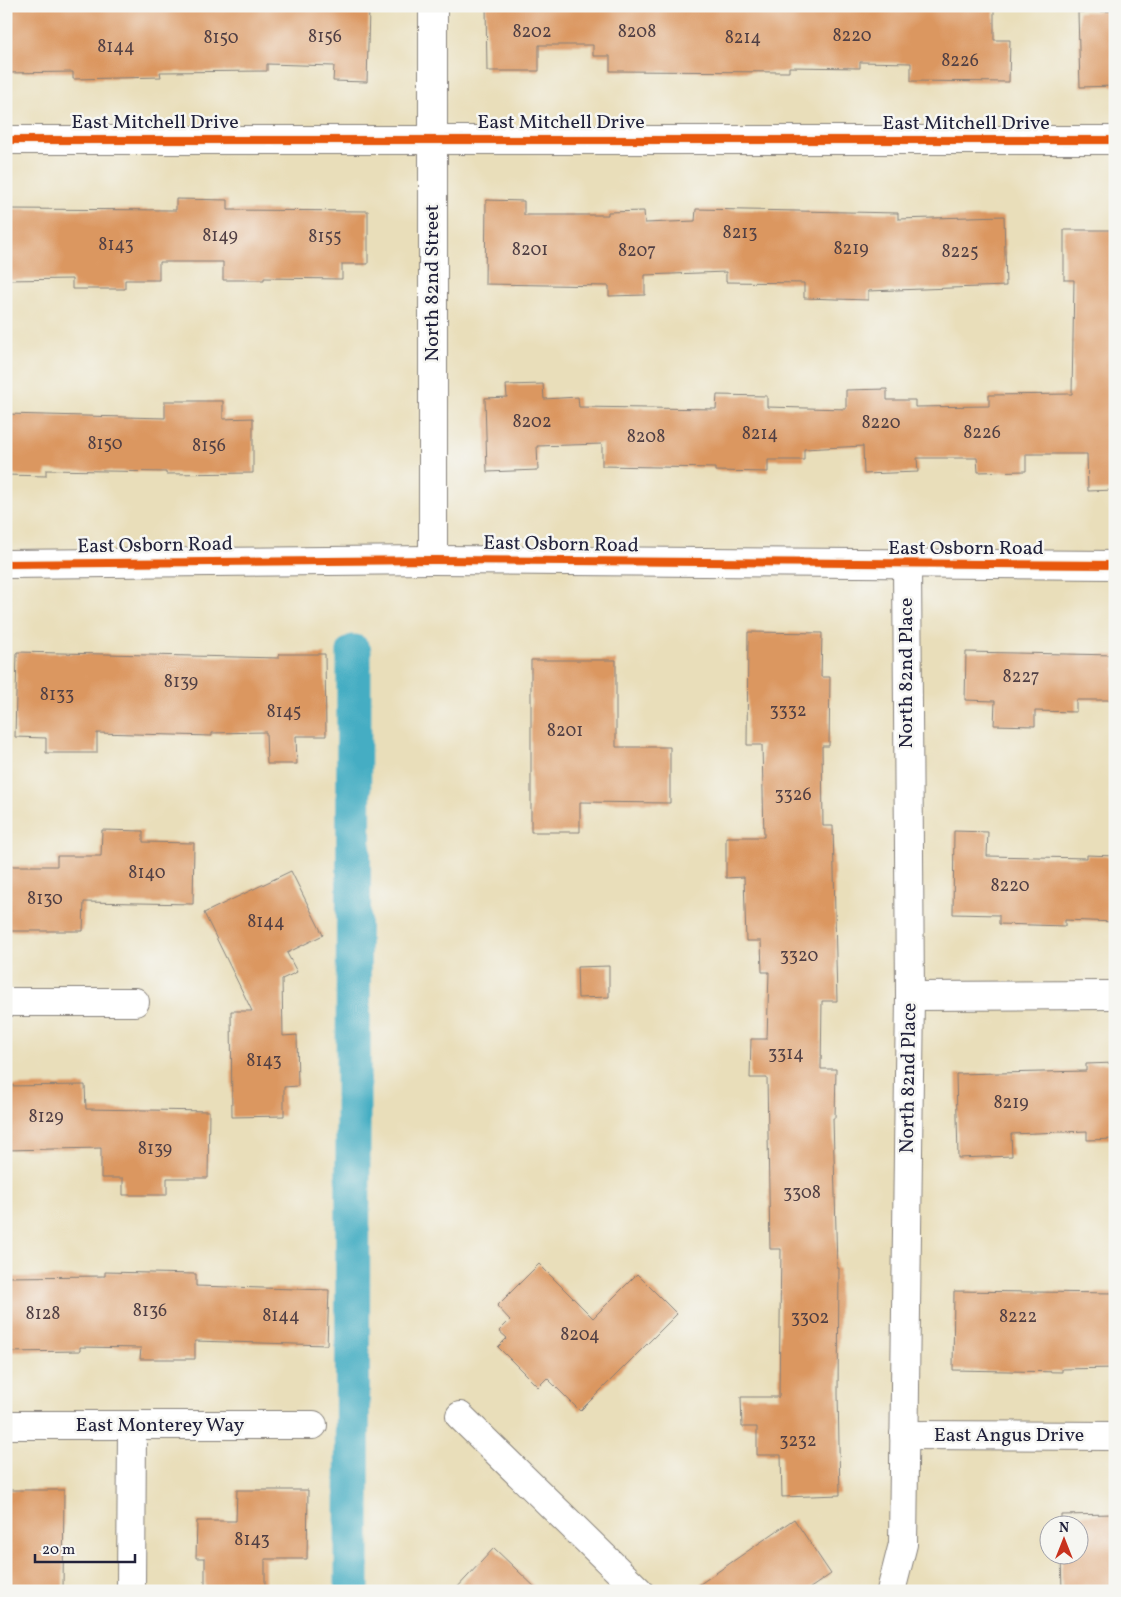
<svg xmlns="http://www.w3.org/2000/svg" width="1121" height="1597" font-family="Vollkorn,serif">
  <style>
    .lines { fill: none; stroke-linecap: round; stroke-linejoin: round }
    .canal { stroke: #44adc3; stroke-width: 35 }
    .building { fill: #db9761 }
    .minor-casing { stroke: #86807a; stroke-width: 30 }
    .minor { stroke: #fff; stroke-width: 28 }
    .cycleway-casing { stroke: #f6f6f2; stroke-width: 11 }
    .cycleway { stroke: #e8590c; stroke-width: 8 }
    .labels { text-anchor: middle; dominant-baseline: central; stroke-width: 5; stroke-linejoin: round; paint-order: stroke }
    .number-label { font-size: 18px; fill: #503f44 }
    .street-label { font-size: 20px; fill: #22223b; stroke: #f6f6f2 }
  </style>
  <rect width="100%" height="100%" fill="#f6f6f2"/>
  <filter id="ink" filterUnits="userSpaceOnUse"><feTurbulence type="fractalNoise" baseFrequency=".02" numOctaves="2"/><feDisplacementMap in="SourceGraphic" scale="10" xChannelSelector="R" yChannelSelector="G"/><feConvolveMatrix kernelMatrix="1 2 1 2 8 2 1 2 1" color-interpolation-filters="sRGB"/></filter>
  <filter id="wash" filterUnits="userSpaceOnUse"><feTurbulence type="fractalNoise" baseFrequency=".0096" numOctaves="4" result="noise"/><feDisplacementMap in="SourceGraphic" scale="20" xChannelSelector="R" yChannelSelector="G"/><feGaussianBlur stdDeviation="1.12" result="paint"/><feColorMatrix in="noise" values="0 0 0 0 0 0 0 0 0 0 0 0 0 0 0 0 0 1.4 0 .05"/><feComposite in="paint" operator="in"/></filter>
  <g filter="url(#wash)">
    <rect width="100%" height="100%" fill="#e9deba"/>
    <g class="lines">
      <!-- canal -->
      <path class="canal" d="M352,1591l2,-939"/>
    </g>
    <g id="blocks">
      <!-- building -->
      <g class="building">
        <path d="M6,6h260l103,3 -2,73 -34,-1 1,-15 -67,-2v7l-107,1 1,5 -88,2v-7l-67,1z"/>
        <path d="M486,6h80v2l428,-2v34h16l-1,42 -98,-1v-18l-51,-1v6l-71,-1v5l-179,-1v-15h-17v-11h-54v26h-52z"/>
        <path d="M1115,11v75l-35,1 -2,-75z"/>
        <path d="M176,199l52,1v10l140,1v53h-26v15l-78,-1v2h-41v-18h-64v18h-34v9h-53v-10l-66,1v-71l170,1z"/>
        <path d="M486,200l38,1v14h84v-3l36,-1 1,12 50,-2 1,-12 202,4v6l106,-3 2,70 -138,5v9l-64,-2v-15l-78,-1v-10l-81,3v20l-36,1v-10l-124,-2z"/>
        <path d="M1064,230h51v260l-27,1 -1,-37h-61v17l-48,1 -1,-14h-60l1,14 -54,2 -1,-28 -59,3v11h-36v12l-53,-1v-3l-113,-2v-22l-65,2 1,24 -51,2 -2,-74 22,-1 -1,-12 37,-1 1,15 34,-2 1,10 137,2 1,-14 50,1v11l79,2v-19l41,-1v11h28v7l74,-1v-11l83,-1 2,-114h-10z"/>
        <path d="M165,401h58v18l30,-1v55l-87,1v-2l-120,-2v6l-40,-1v-61l159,4z"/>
        <path d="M748,632l74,1 -1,44h9l-1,69h-7l1,80h10l4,175h-15l-1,68h15l-1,49h-2l4,150h2l-1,126 2,101 -58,2 -1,-42h-24v-28h-15l-1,-30h38l2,-148h-11l-3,-171h-17l1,-39h16l2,-67h-7l-1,-31h-15l-2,-64 -18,1v-41h38l-2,-92h-15z"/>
        <path d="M17,652l262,6v-4h46l1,82h-30l1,28h-30l-1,-32 -54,1v3l-115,-3v20h-51v-15l-31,-1z"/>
        <path d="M966,652l149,3v45h-39v12l-41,-1v15l-41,-1 1,-24 -30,-1z"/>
        <path d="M531,660h85v87h54v56l-90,-1v30h-49z"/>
        <path d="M102,830l41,1v11l51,1 -1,61 -109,-2 -1,29h-77v-65h51v-10h44z"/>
        <path d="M954,831l34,1 -1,24 100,2v-3l28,1v66l-50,-2v6l-66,-2v-9l-46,-1z"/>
        <path d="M291,871l32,64 -36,18 10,19 -15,7 1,57 14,-1 1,51 -14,1v29l-52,1 -1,-106h21l-48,-98z"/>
        <path d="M609,966v31l-31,1 -1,-31z"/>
        <path d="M1115,1063v76l-28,1v-9l-76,3 1,22 -54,2 -2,-84 130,-3v-7z"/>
        <path d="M85,1085l1,24 123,2 -1,67h-41v17h-44v-17h-22v-30l-95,2v-64z"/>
        <path d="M539,1264l54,54 44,-44 40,40 -97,97 -33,-33 -9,9 -40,-40 9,-9 -8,-7 11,-11 -13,-14z"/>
        <path d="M105,1272l91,2v12l133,4 -2,55 -132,-4v18h-55l1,-11 -61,-1v4l-74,1v-75l99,-1z"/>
        <path d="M954,1291l161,2v75l-53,1v3l-109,-2z"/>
        <path d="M6,1490h58l-1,101h-57z"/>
        <path d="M237,1490h71l-1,69h-42v32h-60v-33h-9l1,-37h39z"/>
        <path d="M1115,1514l-1,77h-52l-1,-37h17v-30h-17v-9z"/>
        <path d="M794,1519l37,55 -25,17h-116z"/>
        <path d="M494,1548l45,43h-85z"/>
      </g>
    </g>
  </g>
  <g filter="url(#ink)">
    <use href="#blocks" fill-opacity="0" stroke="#86807a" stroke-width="1"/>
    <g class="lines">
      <defs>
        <g id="minor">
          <path d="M6,140h1109"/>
          <path d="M433,560v-554"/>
          <path d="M6,564l427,-4 682,5"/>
          <path d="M910,996l205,-1"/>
          <path d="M6,1002h129"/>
          <path d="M460,1416l179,175"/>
          <path d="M6,1425h307"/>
          <path d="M904,1435l211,1"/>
          <path d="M131,1591l1,-165"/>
          <path d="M891,1591l12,-47 7,-548 -3,-431"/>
        </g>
      </defs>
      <!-- minor casing -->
      <use href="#minor" class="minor-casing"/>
      <!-- minor -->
      <use href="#minor" class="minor"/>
      <defs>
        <g id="cycleway">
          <path d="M6,140h1109"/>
          <path d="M6,564l427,-4 682,5"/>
        </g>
      </defs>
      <!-- cycleway casing -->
      <use href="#cycleway" class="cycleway-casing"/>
      <!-- cycleway -->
      <use href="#cycleway" class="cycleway"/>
    </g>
  </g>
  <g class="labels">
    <!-- number labels -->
    <g class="number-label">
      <text x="532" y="32">8202</text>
      <text x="637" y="32">8208</text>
      <text x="852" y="36">8220</text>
      <text x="325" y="37">8156</text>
      <text x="221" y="38">8150</text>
      <text x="743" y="38">8214</text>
      <text x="116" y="47">8144</text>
      <text x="960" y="61">8226</text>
      <text x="740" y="233">8213</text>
      <text x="220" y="236">8149</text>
      <text x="325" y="237">8155</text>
      <text x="116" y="245">8143</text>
      <text x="851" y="249">8219</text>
      <text x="530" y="250">8201</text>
      <text x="637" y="251">8207</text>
      <text x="960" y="252">8225</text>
      <text x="532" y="422">8202</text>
      <text x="881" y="423">8220</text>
      <text x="982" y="433">8226</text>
      <text x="760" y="434">8214</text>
      <text x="646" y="437">8208</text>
      <text x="105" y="444">8150</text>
      <text x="209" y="446">8156</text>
      <text x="1021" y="677">8227</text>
      <text x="181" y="682">8139</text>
      <text x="57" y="695">8133</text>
      <text x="788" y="711">3332</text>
      <text x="284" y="712">8145</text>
      <text x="565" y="731">8201</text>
      <text x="793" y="795">3326</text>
      <text x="147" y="873">8140</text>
      <text x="1010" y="886">8220</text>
      <text x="45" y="899">8130</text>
      <text x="266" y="922">8144</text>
      <text x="799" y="956">3320</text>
      <text x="786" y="1054">3314</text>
      <text x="264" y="1061">8143</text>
      <text x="1011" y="1103">8219</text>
      <text x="46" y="1117">8129</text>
      <text x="155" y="1149">8139</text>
      <text x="802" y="1193">3308</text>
      <text x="150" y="1311">8136</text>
      <text x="43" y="1314">8128</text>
      <text x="281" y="1316">8144</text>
      <text x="1018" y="1317">8222</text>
      <text x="810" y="1318">3302</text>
      <text x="580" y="1335">8204</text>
      <text x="798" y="1441">3232</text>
      <text x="252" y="1540">8143</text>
    </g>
    <!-- street labels -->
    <g class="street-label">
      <text x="155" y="123">East Mitchell Drive</text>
      <text x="561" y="123">East Mitchell Drive</text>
      <text x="966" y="124">East Mitchell Drive</text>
      <text transform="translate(433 283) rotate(-90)">North 82nd Street</text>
      <text transform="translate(561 545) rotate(1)">East Osborn Road</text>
      <text transform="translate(155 546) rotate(-1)">East Osborn Road</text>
      <text x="966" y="549">East Osborn Road</text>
      <text transform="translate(907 673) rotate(-90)">North 82nd Place</text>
      <text transform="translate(909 1078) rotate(-89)">North 82nd Place</text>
      <text x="160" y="1426">East Monterey Way</text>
      <text x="1009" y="1436">East Angus Drive</text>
    </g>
  </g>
  <!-- margin -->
  <rect width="1121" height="1597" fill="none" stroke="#f6f6f2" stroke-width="25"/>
  <!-- north arrow -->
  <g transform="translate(1064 1540)"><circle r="24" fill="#f6f6f2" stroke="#a1a1a9"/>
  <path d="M0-4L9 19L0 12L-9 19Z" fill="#c8321e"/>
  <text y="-8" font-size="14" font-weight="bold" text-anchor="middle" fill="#22223b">N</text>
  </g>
  <!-- scale -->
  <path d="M35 1554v8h100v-8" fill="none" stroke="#22223b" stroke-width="2.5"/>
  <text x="42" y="1554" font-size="15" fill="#22223b" stroke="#f6f6f2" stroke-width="4" paint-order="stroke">20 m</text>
</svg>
